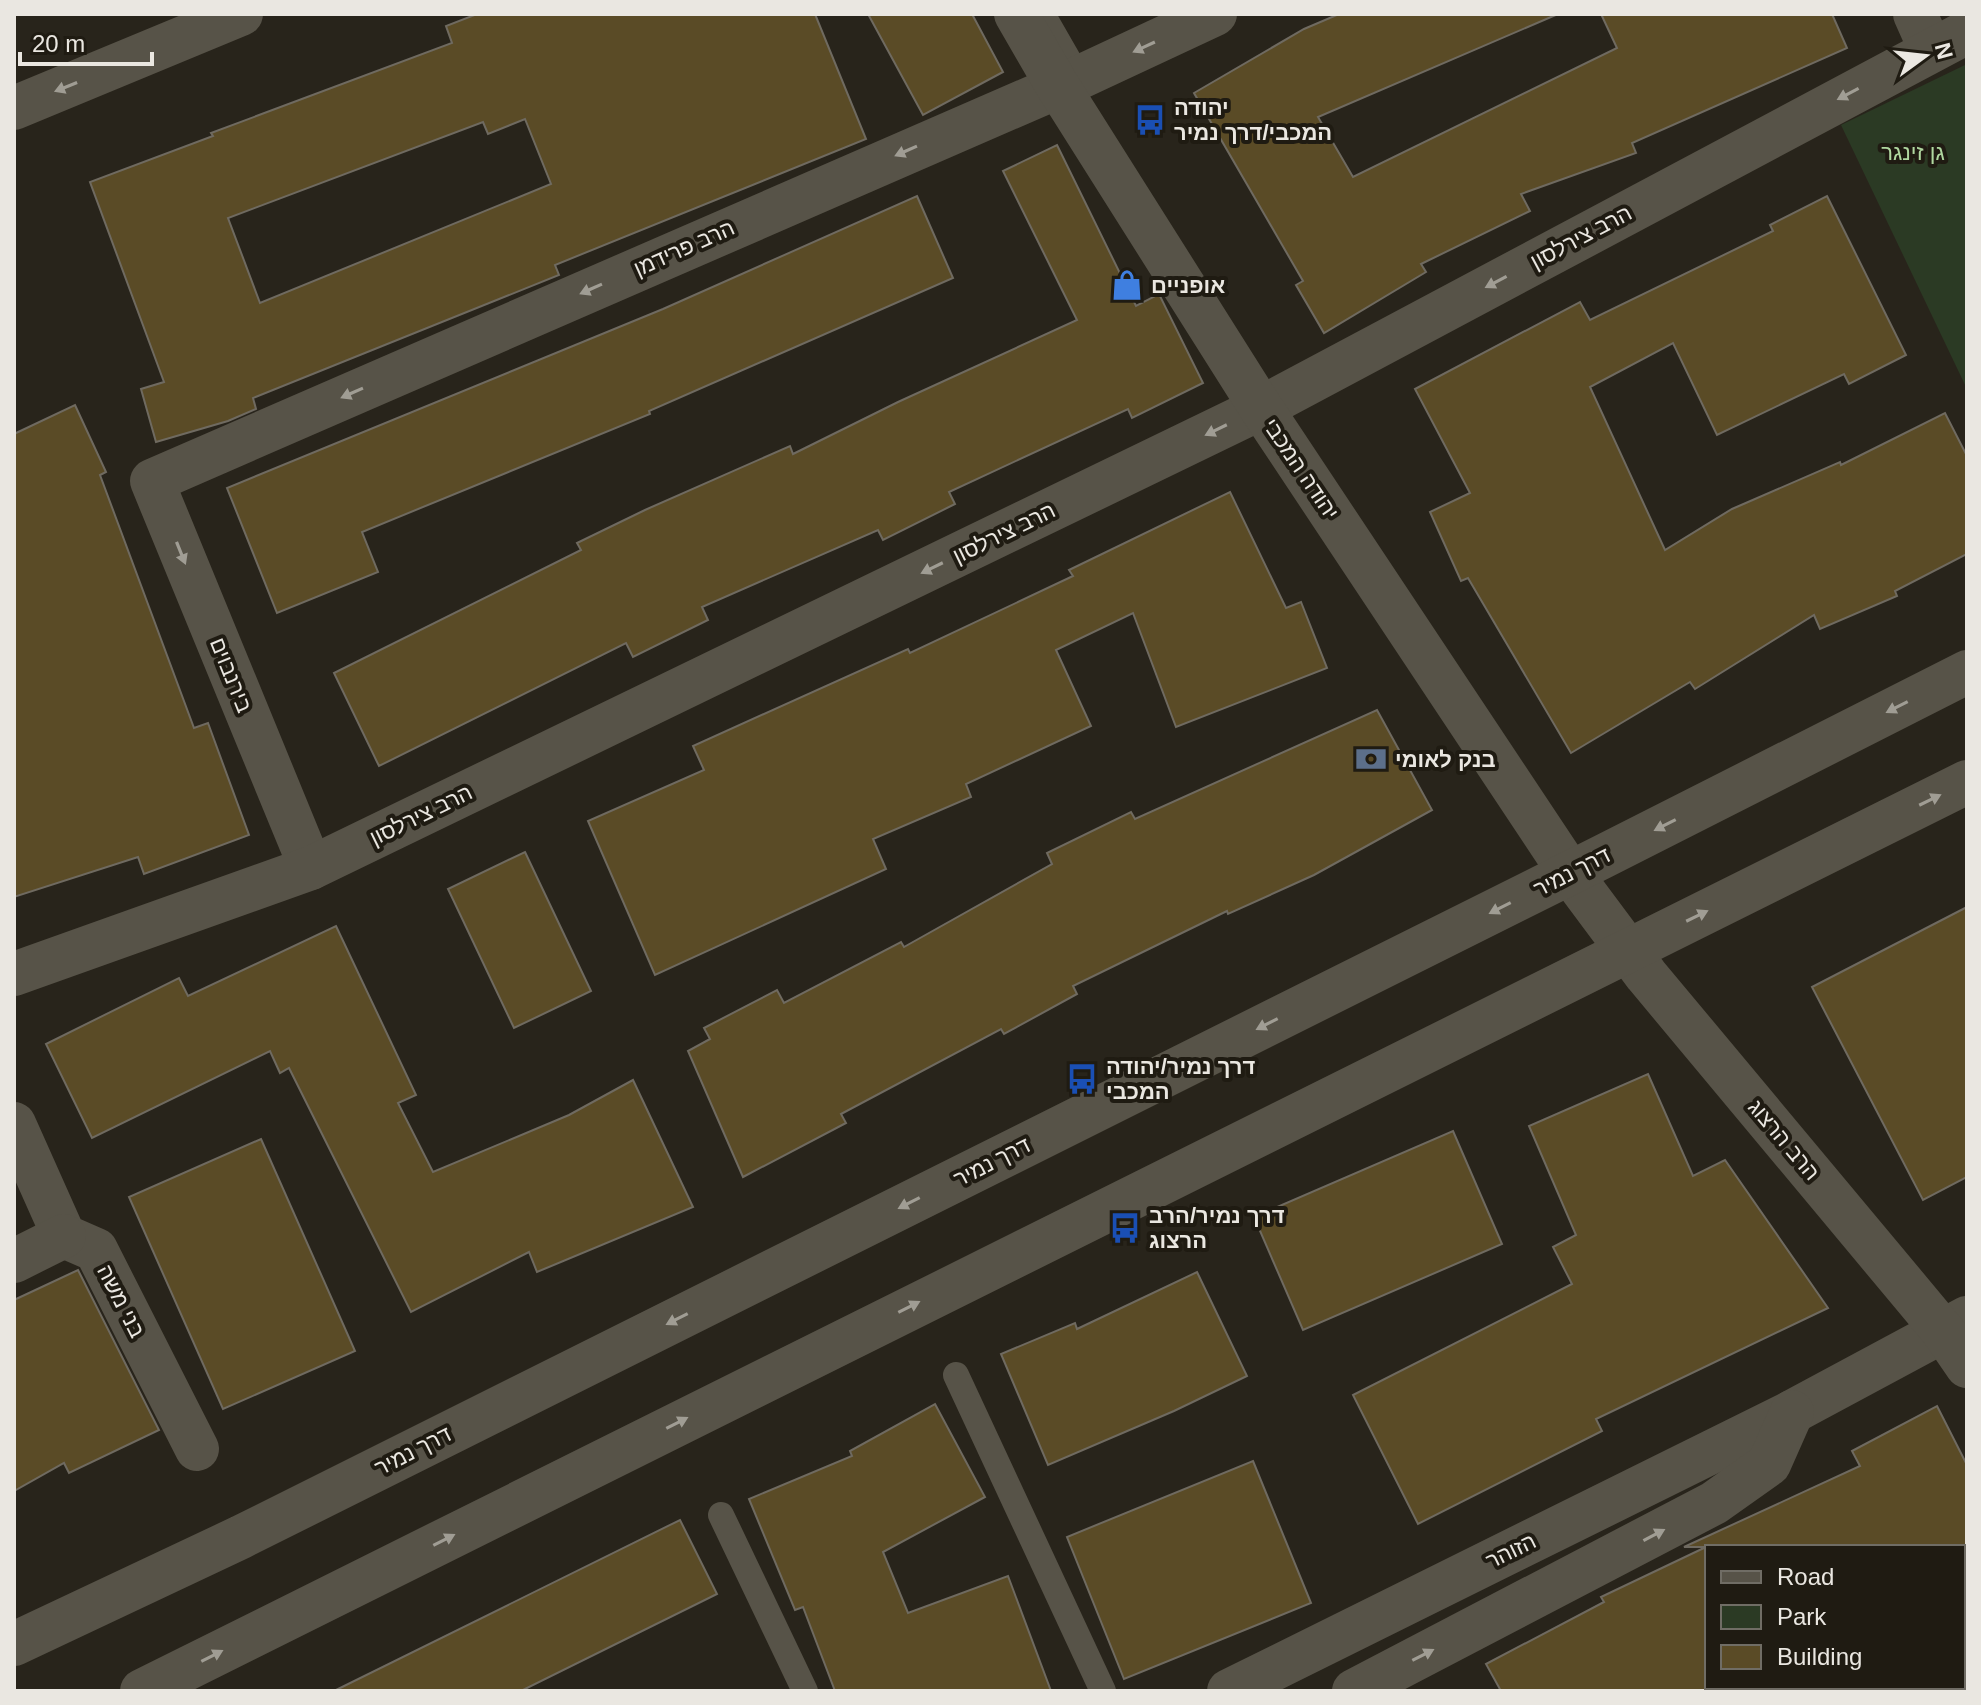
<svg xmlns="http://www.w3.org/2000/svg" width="1981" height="1705" font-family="Arial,'Noto Sans Hebrew',sans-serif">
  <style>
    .green { fill: #2b3a24 }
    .building { fill: #5a4b26; stroke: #6f6a60; stroke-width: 2; fill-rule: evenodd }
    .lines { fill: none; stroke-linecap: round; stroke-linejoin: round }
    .lane { stroke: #575348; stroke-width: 26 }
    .street { stroke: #575348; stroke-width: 44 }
    .secondary { stroke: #575348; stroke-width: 44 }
    .oneway { fill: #a09d94 }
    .labels { text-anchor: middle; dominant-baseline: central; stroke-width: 8; stroke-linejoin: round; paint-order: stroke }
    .poi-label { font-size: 22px; font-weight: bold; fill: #eae7e1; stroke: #1f1b12; text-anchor: start }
    .park-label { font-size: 22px; fill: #b0d8a0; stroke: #1f1b12 }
    .street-label { font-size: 22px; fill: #eae7e1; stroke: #1f1b12 }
  </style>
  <rect width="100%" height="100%" fill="#28241b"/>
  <!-- green -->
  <path class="green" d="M1967,64v325l-126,-264z"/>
  <!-- building -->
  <g class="building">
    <path d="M477,14h338l51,125 -311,126 4,10 -306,123 3,11 -28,12 -72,21 -15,-53 23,-7 -74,-200 123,-46 -2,-3 241,-90 -6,-17zM525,119l26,65 -291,119 -32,-85 255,-96 5,12z"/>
    <path d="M868,14h104l31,58 -80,43z"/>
    <path d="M1339,14h219l-240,103 35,60 264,-129 -16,-34h231l15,34 -215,95 4,10 -115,41 9,17 -109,53 5,8 -102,61 -28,-48 7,-4 -109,-188 110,-64z"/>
    <path d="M1057,145l79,161 23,-12 44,89 -71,35 -4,-9 -179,83 6,12 -72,36 -5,-10 -176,77 6,13 -75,37 -7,-14 -247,123 -45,-93 247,-123 -4,-7 68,-33 145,-64 3,8 105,-52 179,-82 -74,-149z"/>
    <path d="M917,196l36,82 -304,133 1,3 -288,118 16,40 -101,41 -50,-125 436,-179z"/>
    <path d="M1827,196l79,159 -57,29 -5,-10 -127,61 -44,-92 -83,44 75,163 67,-41 108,-47 1,3 104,-52 22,43v98l-72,37 2,5 -77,33 -6,-14 -119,74 -5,-7 -119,71 -103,-175 -7,3 -31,-69 40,-19 -55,-104 165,-87 10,18 183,-89 -3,-6z"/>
    <path d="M75,405l31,67 -6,3 94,253 14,-5 41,112 -105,39 -6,-17 -124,40v-463z"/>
    <path d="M1230,492l56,116 15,-6 26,66 -151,59 -43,-114 -77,37 35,76 -125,58 5,13 -98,42 13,30 -231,106 -67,-154 116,-51 -11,-24 215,-97 2,4 163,-77 -4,-6z"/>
    <path d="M1377,710l55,100 -118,65 -86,39 -1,-3 -154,75 4,8 -73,40 -3,-5 -160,85 5,9 -103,54 -55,-126 22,-12 -6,-11 73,-38 7,13 117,-61 3,5 148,-83 -5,-11 84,-41 4,7z"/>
    <path d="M525,852l66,139 -77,37 -66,-139z"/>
    <path d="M1967,907v270l-44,23 -111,-213z"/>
    <path d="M336,926l80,169 -18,8 35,69 136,-57 64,-35 60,127 -156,65 -8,-20 -118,60 -122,-244 -9,5 -10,-22 -178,87 -46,-94 133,-66 9,18z"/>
    <path d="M1648,1074l45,102 32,-16 103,148 -232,111 6,12 -184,93 -65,-129 219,-111 -19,-37 23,-12 -47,-109z"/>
    <path d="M1453,1131l49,113 -199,86 -49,-113z"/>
    <path d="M261,1139l94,212 -132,58 -94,-212z"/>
    <path d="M78,1270l81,160 -90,43 -5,-10 -50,28v-191z"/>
    <path d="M1197,1272l50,104 -73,35 -126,54 -47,-111 74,-31 2,6z"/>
    <path d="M935,1404l50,93 -102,55 25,61 100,-37 43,115h-216l-32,-84 -8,3 -46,-111 103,-43 -2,-5z"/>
    <path d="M1937,1406l30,59v82h-260v144h-206l-15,-27 118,-62 -3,-5 105,-50h-22l176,-81 -8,-15z"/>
    <path d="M1253,1461l58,142 -187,76 -57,-142z"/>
    <path d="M680,1520l37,74 -196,97h-187z"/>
  </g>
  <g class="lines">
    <!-- lane -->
    <g class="lane">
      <path d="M1042,14l39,68"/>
      <path d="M956,1375l147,316"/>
      <path d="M721,1515l84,176"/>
    </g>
    <!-- street -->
    <g class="street">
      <path d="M1915,14l16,36"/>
      <path d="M14,108l227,-94"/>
      <path d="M311,868l-159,-387 926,-403 137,-64"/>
      <path d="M14,974l297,-106 950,-460 706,-376"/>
      <path d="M14,1124l50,112 32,14 101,199"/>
      <path d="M14,1261l50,-25"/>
      <path d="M1229,1691l563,-279 175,-94"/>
      <path d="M1354,1691l360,-188 55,-39 23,-52"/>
    </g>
    <!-- secondary -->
    <g class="secondary">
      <path d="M1016,14l41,71 204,323 309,465 76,102 297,356 24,35"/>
      <path d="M14,1644l227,-107 1361,-680 365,-185"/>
      <path d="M142,1691l1825,-909"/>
    </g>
  </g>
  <!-- one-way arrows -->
  <defs><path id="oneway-solid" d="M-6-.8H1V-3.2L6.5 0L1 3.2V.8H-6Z" transform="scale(2)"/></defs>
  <g class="oneway">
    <use href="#oneway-solid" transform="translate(1144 47) rotate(155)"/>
    <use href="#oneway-solid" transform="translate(66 87) rotate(158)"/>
    <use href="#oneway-solid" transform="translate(1848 94) rotate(152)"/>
    <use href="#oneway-solid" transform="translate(906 151) rotate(156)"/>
    <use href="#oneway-solid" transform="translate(1496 282) rotate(152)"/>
    <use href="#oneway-solid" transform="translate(591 289) rotate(156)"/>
    <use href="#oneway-solid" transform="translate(352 393) rotate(156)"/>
    <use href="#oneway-solid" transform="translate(1216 430) rotate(154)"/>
    <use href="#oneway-solid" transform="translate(181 553) rotate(68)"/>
    <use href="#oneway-solid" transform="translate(932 568) rotate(154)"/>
    <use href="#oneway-solid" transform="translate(1897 707) rotate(153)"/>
    <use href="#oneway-solid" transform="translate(1930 800) rotate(-26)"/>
    <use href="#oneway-solid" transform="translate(1665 825) rotate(153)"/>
    <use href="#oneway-solid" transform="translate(1500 908) rotate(153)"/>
    <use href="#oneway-solid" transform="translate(1697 916) rotate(-26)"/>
    <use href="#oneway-solid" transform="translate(1267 1024) rotate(153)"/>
    <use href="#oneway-solid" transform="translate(909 1203) rotate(153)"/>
    <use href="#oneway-solid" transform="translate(909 1307) rotate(-27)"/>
    <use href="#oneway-solid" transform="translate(677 1319) rotate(153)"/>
    <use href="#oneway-solid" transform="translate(677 1423) rotate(-27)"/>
    <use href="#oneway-solid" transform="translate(1654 1535) rotate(-28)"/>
    <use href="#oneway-solid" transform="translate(444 1540) rotate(-27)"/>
    <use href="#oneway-solid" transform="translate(1423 1655) rotate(-27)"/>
    <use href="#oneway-solid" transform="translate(212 1656) rotate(-27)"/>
  </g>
  <!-- icons -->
  <defs>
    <symbol id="bus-bare" viewBox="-9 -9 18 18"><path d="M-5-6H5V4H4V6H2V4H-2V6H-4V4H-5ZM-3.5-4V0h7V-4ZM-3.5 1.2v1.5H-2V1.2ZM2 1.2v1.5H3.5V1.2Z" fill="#1a4fb4" stroke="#1f1b12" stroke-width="2.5" paint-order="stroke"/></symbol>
    <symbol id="shop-bare" viewBox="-9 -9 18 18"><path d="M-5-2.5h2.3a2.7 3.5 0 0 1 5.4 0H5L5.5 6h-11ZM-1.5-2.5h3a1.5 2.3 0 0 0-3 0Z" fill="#3f7fe0" stroke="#1f1b12" stroke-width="2.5" paint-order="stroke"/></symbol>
    <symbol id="bank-bare" viewBox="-9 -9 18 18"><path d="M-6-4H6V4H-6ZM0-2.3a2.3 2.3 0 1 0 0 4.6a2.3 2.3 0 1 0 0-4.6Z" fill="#5c6f8a" stroke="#1f1b12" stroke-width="2.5" paint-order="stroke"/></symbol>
  </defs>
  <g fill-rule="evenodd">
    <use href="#bus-bare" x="1128" y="98" width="44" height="44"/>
    <use href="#shop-bare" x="1105" y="263" width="44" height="44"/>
    <use href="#bank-bare" x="1349" y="737" width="44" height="44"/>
    <use href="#bus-bare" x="1060" y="1057" width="44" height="44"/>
    <use href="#bus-bare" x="1103" y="1206" width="44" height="44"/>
  </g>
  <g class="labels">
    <!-- poi labels -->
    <g class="poi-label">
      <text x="1174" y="107">יהודה<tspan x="1174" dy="25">המכבי/דרך נמיר</tspan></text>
      <text x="1151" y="285">אופניים</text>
      <text x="1395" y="759">בנק לאומי</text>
      <text x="1106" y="1066">דרך נמיר/יהודה<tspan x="1106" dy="25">המכבי</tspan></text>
      <text x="1149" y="1215">דרך נמיר/הרב<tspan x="1149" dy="25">הרצוג</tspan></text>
    </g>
    <!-- park labels -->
    <g class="park-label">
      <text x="1913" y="152">גן זינגר</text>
    </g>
    <!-- street labels -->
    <g class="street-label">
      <text transform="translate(1581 237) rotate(-28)">הרב צירלסון</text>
      <text transform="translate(684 248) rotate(-24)">הרב פרידמן</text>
      <text transform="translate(1301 469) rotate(56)">יהודה המכבי</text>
      <text transform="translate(1004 533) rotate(-26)">הרב צירלסון</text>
      <text transform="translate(231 675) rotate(68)">בירנבוים</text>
      <text transform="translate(421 815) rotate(-26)">הרב צירלסון</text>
      <text transform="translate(1572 872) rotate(-27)">דרך נמיר</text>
      <text transform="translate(1784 1140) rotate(50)">הרב הרצוג</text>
      <text transform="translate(992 1162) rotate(-27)">דרך נמיר</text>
      <text transform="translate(121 1301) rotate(63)">בני משה</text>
      <text transform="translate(413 1451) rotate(-27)">דרך נמיר</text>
      <text transform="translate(1511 1551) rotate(-26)">הזוהר</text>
    </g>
  </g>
  <!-- border -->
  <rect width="1981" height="1705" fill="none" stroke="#eae7e1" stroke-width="32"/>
  <!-- legend -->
  <rect x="1705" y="1545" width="260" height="144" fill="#1f1b12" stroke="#706d65" stroke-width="2"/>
  <rect x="1721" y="1571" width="40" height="12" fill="#575348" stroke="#706d65" stroke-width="2"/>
  <text x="1777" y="1585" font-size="24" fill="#eae7e1">Road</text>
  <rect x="1721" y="1605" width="40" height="24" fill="#2b3a24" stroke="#706d65" stroke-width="2"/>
  <text x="1777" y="1625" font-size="24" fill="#eae7e1">Park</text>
  <rect x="1721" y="1645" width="40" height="24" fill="#5a4b26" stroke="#706d65" stroke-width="2"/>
  <text x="1777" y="1665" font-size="24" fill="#eae7e1">Building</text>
  <!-- north arrow -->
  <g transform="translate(1925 56) rotate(75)" stroke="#1f1b12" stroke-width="6" paint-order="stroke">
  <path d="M0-6L14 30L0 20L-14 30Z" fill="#eae7e1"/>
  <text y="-12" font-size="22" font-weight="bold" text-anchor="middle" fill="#eae7e1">N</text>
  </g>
  <!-- scale -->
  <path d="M20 52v12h132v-12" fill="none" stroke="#eae7e1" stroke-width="4"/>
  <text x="32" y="52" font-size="24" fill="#eae7e1" stroke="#1f1b12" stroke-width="6" paint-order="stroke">20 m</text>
</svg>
